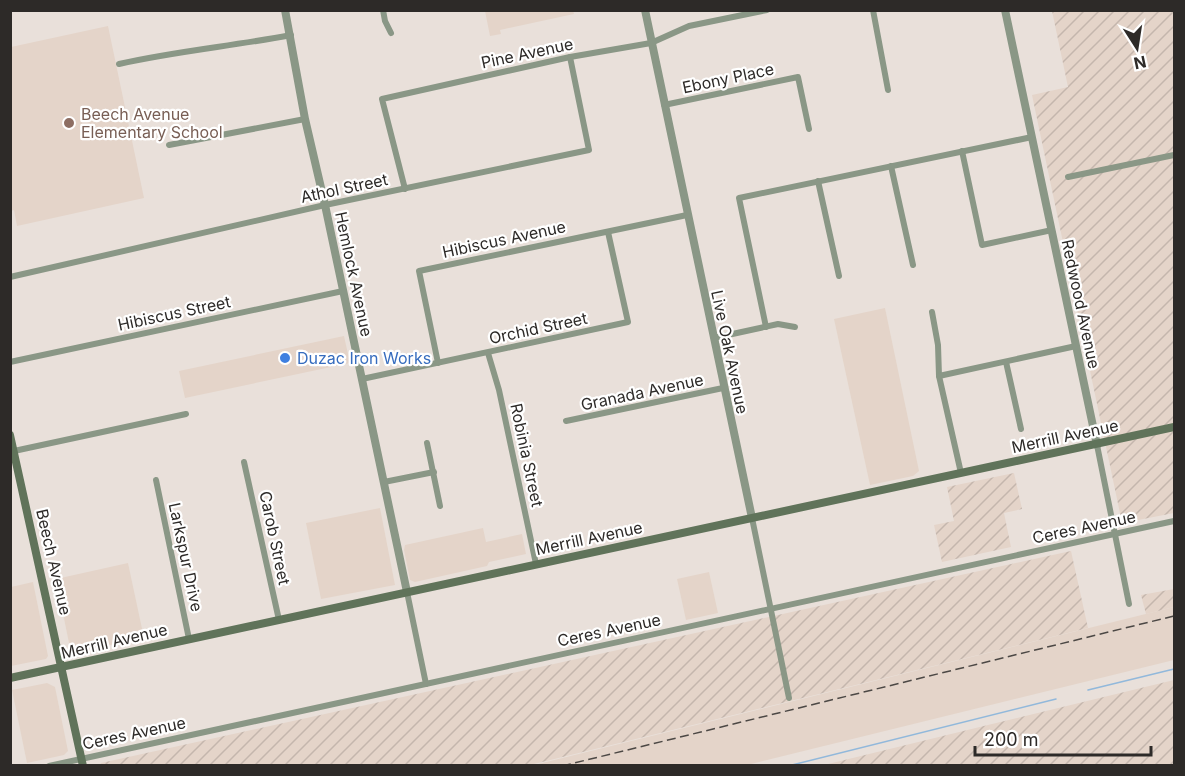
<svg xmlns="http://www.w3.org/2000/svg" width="1185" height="776" font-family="Inter,sans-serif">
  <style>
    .built { fill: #e4d4c9 }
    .industrial { fill: url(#industrial-furrows) }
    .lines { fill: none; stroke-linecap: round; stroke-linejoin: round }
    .stream { stroke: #91b8db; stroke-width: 1.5 }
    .minor { stroke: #8a9786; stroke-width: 6 }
    .tertiary { stroke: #8a9786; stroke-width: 8 }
    .secondary { stroke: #60735a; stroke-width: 8 }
    .rail { stroke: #4c4845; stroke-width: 1.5; stroke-dasharray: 9 4.5; stroke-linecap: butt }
    .education-dot { fill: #8d6e63; stroke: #fff; stroke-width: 2 }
    .shop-dot { fill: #3f7fe0; stroke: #fff; stroke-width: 2 }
    .labels { text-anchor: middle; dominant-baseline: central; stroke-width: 4.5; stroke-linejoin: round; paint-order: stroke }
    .street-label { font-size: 16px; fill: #2d2a28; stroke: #fff }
    .education-label { font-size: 16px; fill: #785e54; stroke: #fff; text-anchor: start }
    .shop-label { font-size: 16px; fill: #366cbe; stroke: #fff; text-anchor: start }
  </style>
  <defs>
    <pattern id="industrial-furrows" width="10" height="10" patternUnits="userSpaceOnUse" patternTransform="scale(1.5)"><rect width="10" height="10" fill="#e4d4c9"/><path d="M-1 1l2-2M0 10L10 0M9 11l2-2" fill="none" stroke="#c4b6ad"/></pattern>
  </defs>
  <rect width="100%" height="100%" fill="#e9e0da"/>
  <!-- built -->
  <g class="built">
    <path d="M573,10l1,4 -74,16 1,4 -11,2 -5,-25z"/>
    <path d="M108,26l36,172 -127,28 -3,-16 -3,1v-164z"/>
    <path d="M885,308l34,163 -6,5 -43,9 -36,-166z"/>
    <path d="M344,336l6,27 -165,35 -6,-27z"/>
    <path d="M380,508l15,77 -74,14 -15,-76z"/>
    <path d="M483,528l3,14 36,-8 4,20 -37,8 -2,4 -72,16 -5,-2 -6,-30 1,-5z"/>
    <path d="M128,563l16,75 -68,14 -6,-4 -14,-69z"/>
    <path d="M709,572l9,41 -32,7 -9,-41z"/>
    <path d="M33,582l15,74 -2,3 -35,7v-79z"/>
    <path d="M1174,607v53l-427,105 -217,1z"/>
    <path d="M47,683l8,4 13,64 -4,4 -37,8 -15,-73z"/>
  </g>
  <!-- industrial -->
  <g class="industrial">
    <path d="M1052,11h122v502l-46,9 -7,-4 -89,-423 36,-8z"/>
    <path d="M1014,473l8,36 -18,4 7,34 -69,15 -8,-37 20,-4 -7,-34z"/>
    <path d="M1071,551l17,77 -558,137 -430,1 1,-3z"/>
    <path d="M1174,589v18l-28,7 -5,-19z"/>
    <path d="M1174,680v85h-350l168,-41z"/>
  </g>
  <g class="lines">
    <!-- stream -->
    <g class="stream">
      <path d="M1088,690l86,-21"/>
      <path d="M788,766l268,-67"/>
    </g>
    <!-- minor -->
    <g class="minor">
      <path d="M383,10l2,11 6,12"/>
      <path d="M873,10l15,80"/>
      <path d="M119,64c57,-13 115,-18 172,-29"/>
      <path d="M664,105l134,-28 11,52"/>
      <path d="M169,145l136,-26"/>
      <path d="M962,151l20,94 70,-15"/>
      <path d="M891,166l22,99"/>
      <path d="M1068,177l106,-22"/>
      <path d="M818,181l21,95"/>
      <path d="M405,189l-23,-90 188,-42 81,-14 38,-17 78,-16"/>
      <path d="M10,277l315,-72 264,-55 -19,-93"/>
      <path d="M932,312l6,33 1,31 22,97"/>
      <path d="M766,327l-27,-129 293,-61"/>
      <path d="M714,338l64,-14 17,3"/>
      <path d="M488,353l11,37 37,174"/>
      <path d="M10,362l333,-71"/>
      <path d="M1006,362l15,67"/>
      <path d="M438,363l-19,-92 268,-56"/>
      <path d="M939,376l137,-30"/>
      <path d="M362,379l266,-57 -20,-90"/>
      <path d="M566,421l157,-33"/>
      <path d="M427,443l13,63"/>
      <path d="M1097,445l32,159"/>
      <path d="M14,451l172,-37"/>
      <path d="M244,462l35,158"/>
      <path d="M156,480l33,159"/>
      <path d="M384,482l50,-10"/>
      <path d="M752,518l37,180"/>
      <path d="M407,592l19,92"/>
      <path d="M49,766l1125,-245"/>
    </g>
    <!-- tertiary -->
    <g class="tertiary">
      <path d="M285,10l20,109 20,86 82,387"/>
      <path d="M645,10l107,508"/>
      <path d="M1005,10l92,435"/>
    </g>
    <!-- secondary -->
    <g class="secondary">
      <path d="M10,435l73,331"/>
      <path d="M10,678l1164,-251"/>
    </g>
    <!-- rail -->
    <path class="rail" d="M562,766l612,-150"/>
  </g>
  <!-- markers -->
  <circle class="education-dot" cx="69" cy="123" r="6"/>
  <circle class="shop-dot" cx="285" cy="358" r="6"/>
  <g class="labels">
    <!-- street labels -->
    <g class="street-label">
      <text transform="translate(527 53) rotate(-12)">Pine Avenue</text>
      <text transform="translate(728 78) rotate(-12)">Ebony Place</text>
      <text transform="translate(344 188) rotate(-12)">Athol Street</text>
      <text transform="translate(504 239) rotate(-12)">Hibiscus Avenue</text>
      <text transform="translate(354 274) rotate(78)">Hemlock Avenue</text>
      <text transform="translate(1081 304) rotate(78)">Redwood Avenue</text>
      <text transform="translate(174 313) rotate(-12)">Hibiscus Street</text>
      <text transform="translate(538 328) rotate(-12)">Orchid Street</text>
      <text transform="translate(730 352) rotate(78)">Live Oak Avenue</text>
      <text transform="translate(642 392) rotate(-12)">Granada Avenue</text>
      <text transform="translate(1065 436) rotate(-12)">Merrill Avenue</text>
      <text transform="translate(527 455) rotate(78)">Robinia Street</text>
      <text transform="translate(1084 527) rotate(-12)">Ceres Avenue</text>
      <text transform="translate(275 538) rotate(78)">Carob Street</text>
      <text transform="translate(589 538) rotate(-12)">Merrill Avenue</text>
      <text transform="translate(186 557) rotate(78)">Larkspur Drive</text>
      <text transform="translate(54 562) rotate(77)">Beech Avenue</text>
      <text transform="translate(609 630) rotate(-12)">Ceres Avenue</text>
      <text transform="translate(114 641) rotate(-13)">Merrill Avenue</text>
      <text transform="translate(134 733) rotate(-12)">Ceres Avenue</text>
    </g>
    <!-- education labels -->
    <g class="education-label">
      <text x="81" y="114">Beech Avenue<tspan x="81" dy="18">Elementary School</tspan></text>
    </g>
    <!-- shop labels -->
    <g class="shop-label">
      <text x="297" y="358">Duzac Iron Works</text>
    </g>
  </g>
  <!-- border -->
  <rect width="1185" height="776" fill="none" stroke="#2d2a28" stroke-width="24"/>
  <!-- north arrow -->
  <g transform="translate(1137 48) rotate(168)" stroke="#ffffff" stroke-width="4.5" paint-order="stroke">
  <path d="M0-4.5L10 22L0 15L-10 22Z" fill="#2d2a28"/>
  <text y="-9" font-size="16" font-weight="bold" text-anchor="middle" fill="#2d2a28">N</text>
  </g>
  <!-- scale -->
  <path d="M975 746v9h176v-9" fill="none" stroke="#2d2a28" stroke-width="3"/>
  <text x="984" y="746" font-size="18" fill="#2d2a28" stroke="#ffffff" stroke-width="4.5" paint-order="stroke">200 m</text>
</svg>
